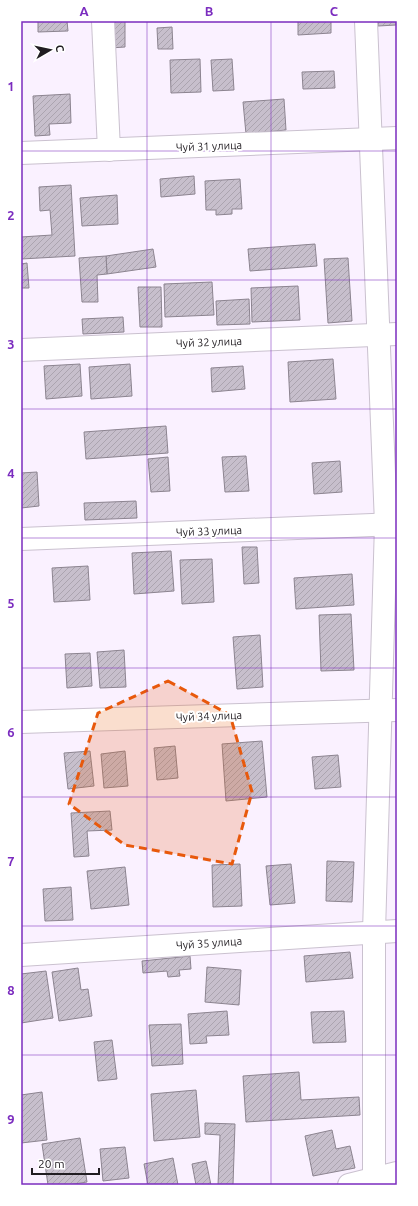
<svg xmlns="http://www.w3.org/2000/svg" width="418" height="1206" font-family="Ubuntu,sans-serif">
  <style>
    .building { fill: url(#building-hatch); stroke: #8c8490 }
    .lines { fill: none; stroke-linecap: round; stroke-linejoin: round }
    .minor-casing { stroke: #cac1cf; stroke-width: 24 }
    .minor { stroke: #fff; stroke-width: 22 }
    .marked { fill: #e8590c; fill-opacity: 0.2; stroke: #e8590c; stroke-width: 3; stroke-dasharray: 8 5; stroke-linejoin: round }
    .grid { fill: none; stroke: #7b2cbf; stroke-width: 1; stroke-opacity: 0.55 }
    .labels { text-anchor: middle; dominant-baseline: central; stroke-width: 4; stroke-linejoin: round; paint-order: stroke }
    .street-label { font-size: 11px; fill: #201c21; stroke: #fff }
    .neatline { fill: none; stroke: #7b2cbf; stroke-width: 1.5 }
    .grid-label { font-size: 13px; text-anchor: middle; font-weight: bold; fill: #7b2cbf }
  </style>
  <defs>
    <pattern id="building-hatch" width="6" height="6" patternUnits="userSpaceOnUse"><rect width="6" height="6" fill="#c7bfcc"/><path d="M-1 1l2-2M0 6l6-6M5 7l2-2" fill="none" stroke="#aba4af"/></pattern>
  </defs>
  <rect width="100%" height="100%" fill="#faf1ff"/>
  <!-- building -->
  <g class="building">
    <path d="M38,21h29l1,10 -30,1z"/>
    <path d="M110,21h15v26l-15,1z"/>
    <path d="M298,21h33v12l-33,2z"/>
    <path d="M378,21h18v4l-18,1z"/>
    <path d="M172,27l1,22h-15l-1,-21z"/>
    <path d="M200,59l1,33 -30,1 -1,-33z"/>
    <path d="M232,59l2,31 -21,1 -2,-31z"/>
    <path d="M334,71l1,17 -32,1 -1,-17z"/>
    <path d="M70,94l1,29 -22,1 1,11 -15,1 -2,-40z"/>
    <path d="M284,99l2,31 -40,4 -3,-32z"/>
    <path d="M194,176l1,18 -34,3 -1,-18z"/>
    <path d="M240,179l2,30h-10v5l-16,1v-5h-10l-1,-29z"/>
    <path d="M71,185l4,71 -54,3v-22l31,-2 -2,-25 -10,1 -1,-24z"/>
    <path d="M117,195l1,29 -36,2 -2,-28z"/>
    <path d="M315,244l2,22 -67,5 -2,-22z"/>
    <path d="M153,249l3,18 -49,7 -1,-18z"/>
    <path d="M106,256l1,18 -10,1 1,27h-16l-3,-44z"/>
    <path d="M348,258l4,63 -24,2 -4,-64z"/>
    <path d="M27,263l2,25h-8v-24z"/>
    <path d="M212,282l2,33 -49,2 -1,-33z"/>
    <path d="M298,286l2,34 -48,2 -1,-34z"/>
    <path d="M138,287h23l1,40h-22z"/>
    <path d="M249,299l1,25 -33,1 -1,-24z"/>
    <path d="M123,317l1,15 -41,2 -1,-15z"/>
    <path d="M333,359l3,40 -46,3 -2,-40z"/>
    <path d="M80,364l2,32 -36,3 -2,-33z"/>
    <path d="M130,364l2,32 -41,3 -2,-32z"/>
    <path d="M243,366l2,23 -33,3 -1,-24z"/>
    <path d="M166,426l2,27 -82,6 -2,-27z"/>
    <path d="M246,456l3,35 -24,1 -3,-35z"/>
    <path d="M168,457l2,34 -19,1 -3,-33z"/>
    <path d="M340,461l2,31 -28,2 -2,-31z"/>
    <path d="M37,472l2,34 -18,2v-35z"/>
    <path d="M136,501l1,17 -52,2 -1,-17z"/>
    <path d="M242,547h15l2,36 -15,1z"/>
    <path d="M171,551l3,40 -40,3 -2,-41z"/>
    <path d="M212,559l2,43 -32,2 -2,-44z"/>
    <path d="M88,566l2,34 -36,2 -2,-34z"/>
    <path d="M352,574l2,31 -58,4 -2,-31z"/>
    <path d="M351,614l3,56 -33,1 -2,-56z"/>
    <path d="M260,635l3,52 -26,2 -4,-52z"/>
    <path d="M124,650l2,37 -26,1 -3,-36z"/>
    <path d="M90,653l2,33 -25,2 -2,-34z"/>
    <path d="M262,741l5,56 -41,4 -4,-57z"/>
    <path d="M175,746l3,32 -21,2 -3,-32z"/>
    <path d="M90,751l4,35 -26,3 -4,-36z"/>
    <path d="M125,751l3,35 -24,2 -3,-34z"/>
    <path d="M338,755l3,32 -26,2 -3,-32z"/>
    <path d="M110,811l2,19 -25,1 2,25 -15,1 -3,-44z"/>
    <path d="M327,861l27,1 -2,40 -26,-1z"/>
    <path d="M240,864l2,42 -29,1 -1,-42z"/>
    <path d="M291,864l4,39 -25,2 -4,-39z"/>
    <path d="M125,867l4,38 -38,4 -4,-38z"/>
    <path d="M71,887l2,33 -28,1 -2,-32z"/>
    <path d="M350,952l3,26 -47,4 -2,-26z"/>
    <path d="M190,956l1,13 -12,1 1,6 -12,1 -1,-6 -24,2 -1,-12z"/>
    <path d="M207,967l34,3 -2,35 -34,-3z"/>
    <path d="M78,968l3,22 7,-1 4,27 -33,5 -7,-49z"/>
    <path d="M46,971l7,47 -32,5v-49z"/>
    <path d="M227,1011l2,24 -23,1 1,7 -17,1 -2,-30z"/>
    <path d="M344,1011l2,31 -33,1 -2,-31z"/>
    <path d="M181,1024l2,40 -31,2 -3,-41z"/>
    <path d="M112,1040l5,39 -19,2 -4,-39z"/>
    <path d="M299,1072l2,28 58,-3 1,18 -114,7 -3,-46z"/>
    <path d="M196,1090l4,47 -46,4 -3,-47z"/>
    <path d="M42,1092l5,48 -26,3v-48z"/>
    <path d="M205,1123l30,1 -2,61h-15l2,-50 -15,-1z"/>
    <path d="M332,1130l4,19 14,-3 5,22 -42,8 -8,-40z"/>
    <path d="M80,1138l7,44 -19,3h-20l-6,-41z"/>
    <path d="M125,1147l4,31 -26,3 -3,-32z"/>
    <path d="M173,1158l5,27h-30l-4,-21z"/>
    <path d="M206,1161l5,24h-15l-4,-21z"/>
  </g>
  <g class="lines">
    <defs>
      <g id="minor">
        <path d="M103,21l6,129"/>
        <path d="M366,21l20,503 -12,408v247"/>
        <path d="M21,153l376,-15"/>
        <path d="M21,350l376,-16"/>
        <path d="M21,539l376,-15"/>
        <path d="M21,722l376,-12"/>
        <path d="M21,955l376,-24"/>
        <path d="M349,1185l48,-12"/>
      </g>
    </defs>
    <!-- minor casing -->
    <use href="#minor" class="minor-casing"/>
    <!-- minor -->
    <use href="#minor" class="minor"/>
  </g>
  <!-- marked area -->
  <path class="marked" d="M168,681l62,34 22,77 -20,72 -107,-19 -56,-41 29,-91z"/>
  <!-- grid -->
  <path class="grid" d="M147,21v1164M271,21v1164M21,151h376M21,280h376M21,409h376M21,538h376M21,668h376M21,797h376M21,926h376M21,1055h376"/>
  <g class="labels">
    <!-- street labels -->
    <g class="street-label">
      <text transform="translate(209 146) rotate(-2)">Чуй 31 улица</text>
      <text transform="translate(209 342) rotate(-2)">Чуй 32 улица</text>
      <text transform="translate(209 531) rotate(-2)">Чуй 33 улица</text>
      <text transform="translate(209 716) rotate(-2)">Чуй 34 улица</text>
      <text transform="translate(209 943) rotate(-4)">Чуй 35 улица</text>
    </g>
  </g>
  <!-- border -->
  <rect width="418" height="1206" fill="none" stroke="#ffffff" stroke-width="44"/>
  <!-- north arrow -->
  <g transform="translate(50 50) rotate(81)" stroke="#ffffff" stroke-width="3" paint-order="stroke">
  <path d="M0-3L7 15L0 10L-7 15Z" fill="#201c21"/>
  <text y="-6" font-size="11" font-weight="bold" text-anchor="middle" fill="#201c21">С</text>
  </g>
  <!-- scale -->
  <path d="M32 1168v6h67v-6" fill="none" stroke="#201c21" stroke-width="2"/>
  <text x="38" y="1168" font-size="12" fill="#201c21" stroke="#ffffff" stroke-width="3" paint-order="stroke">20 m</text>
  <rect x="22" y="22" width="374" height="1162" class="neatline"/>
  <g class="grid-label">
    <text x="84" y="16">A</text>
    <text x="209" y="16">B</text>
    <text x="334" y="16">C</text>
    <text x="11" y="91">1</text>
    <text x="11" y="220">2</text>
    <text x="11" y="349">3</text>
    <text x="11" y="478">4</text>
    <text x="11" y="608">5</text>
    <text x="11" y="737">6</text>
    <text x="11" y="866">7</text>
    <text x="11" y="995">8</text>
    <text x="11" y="1124">9</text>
  </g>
</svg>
